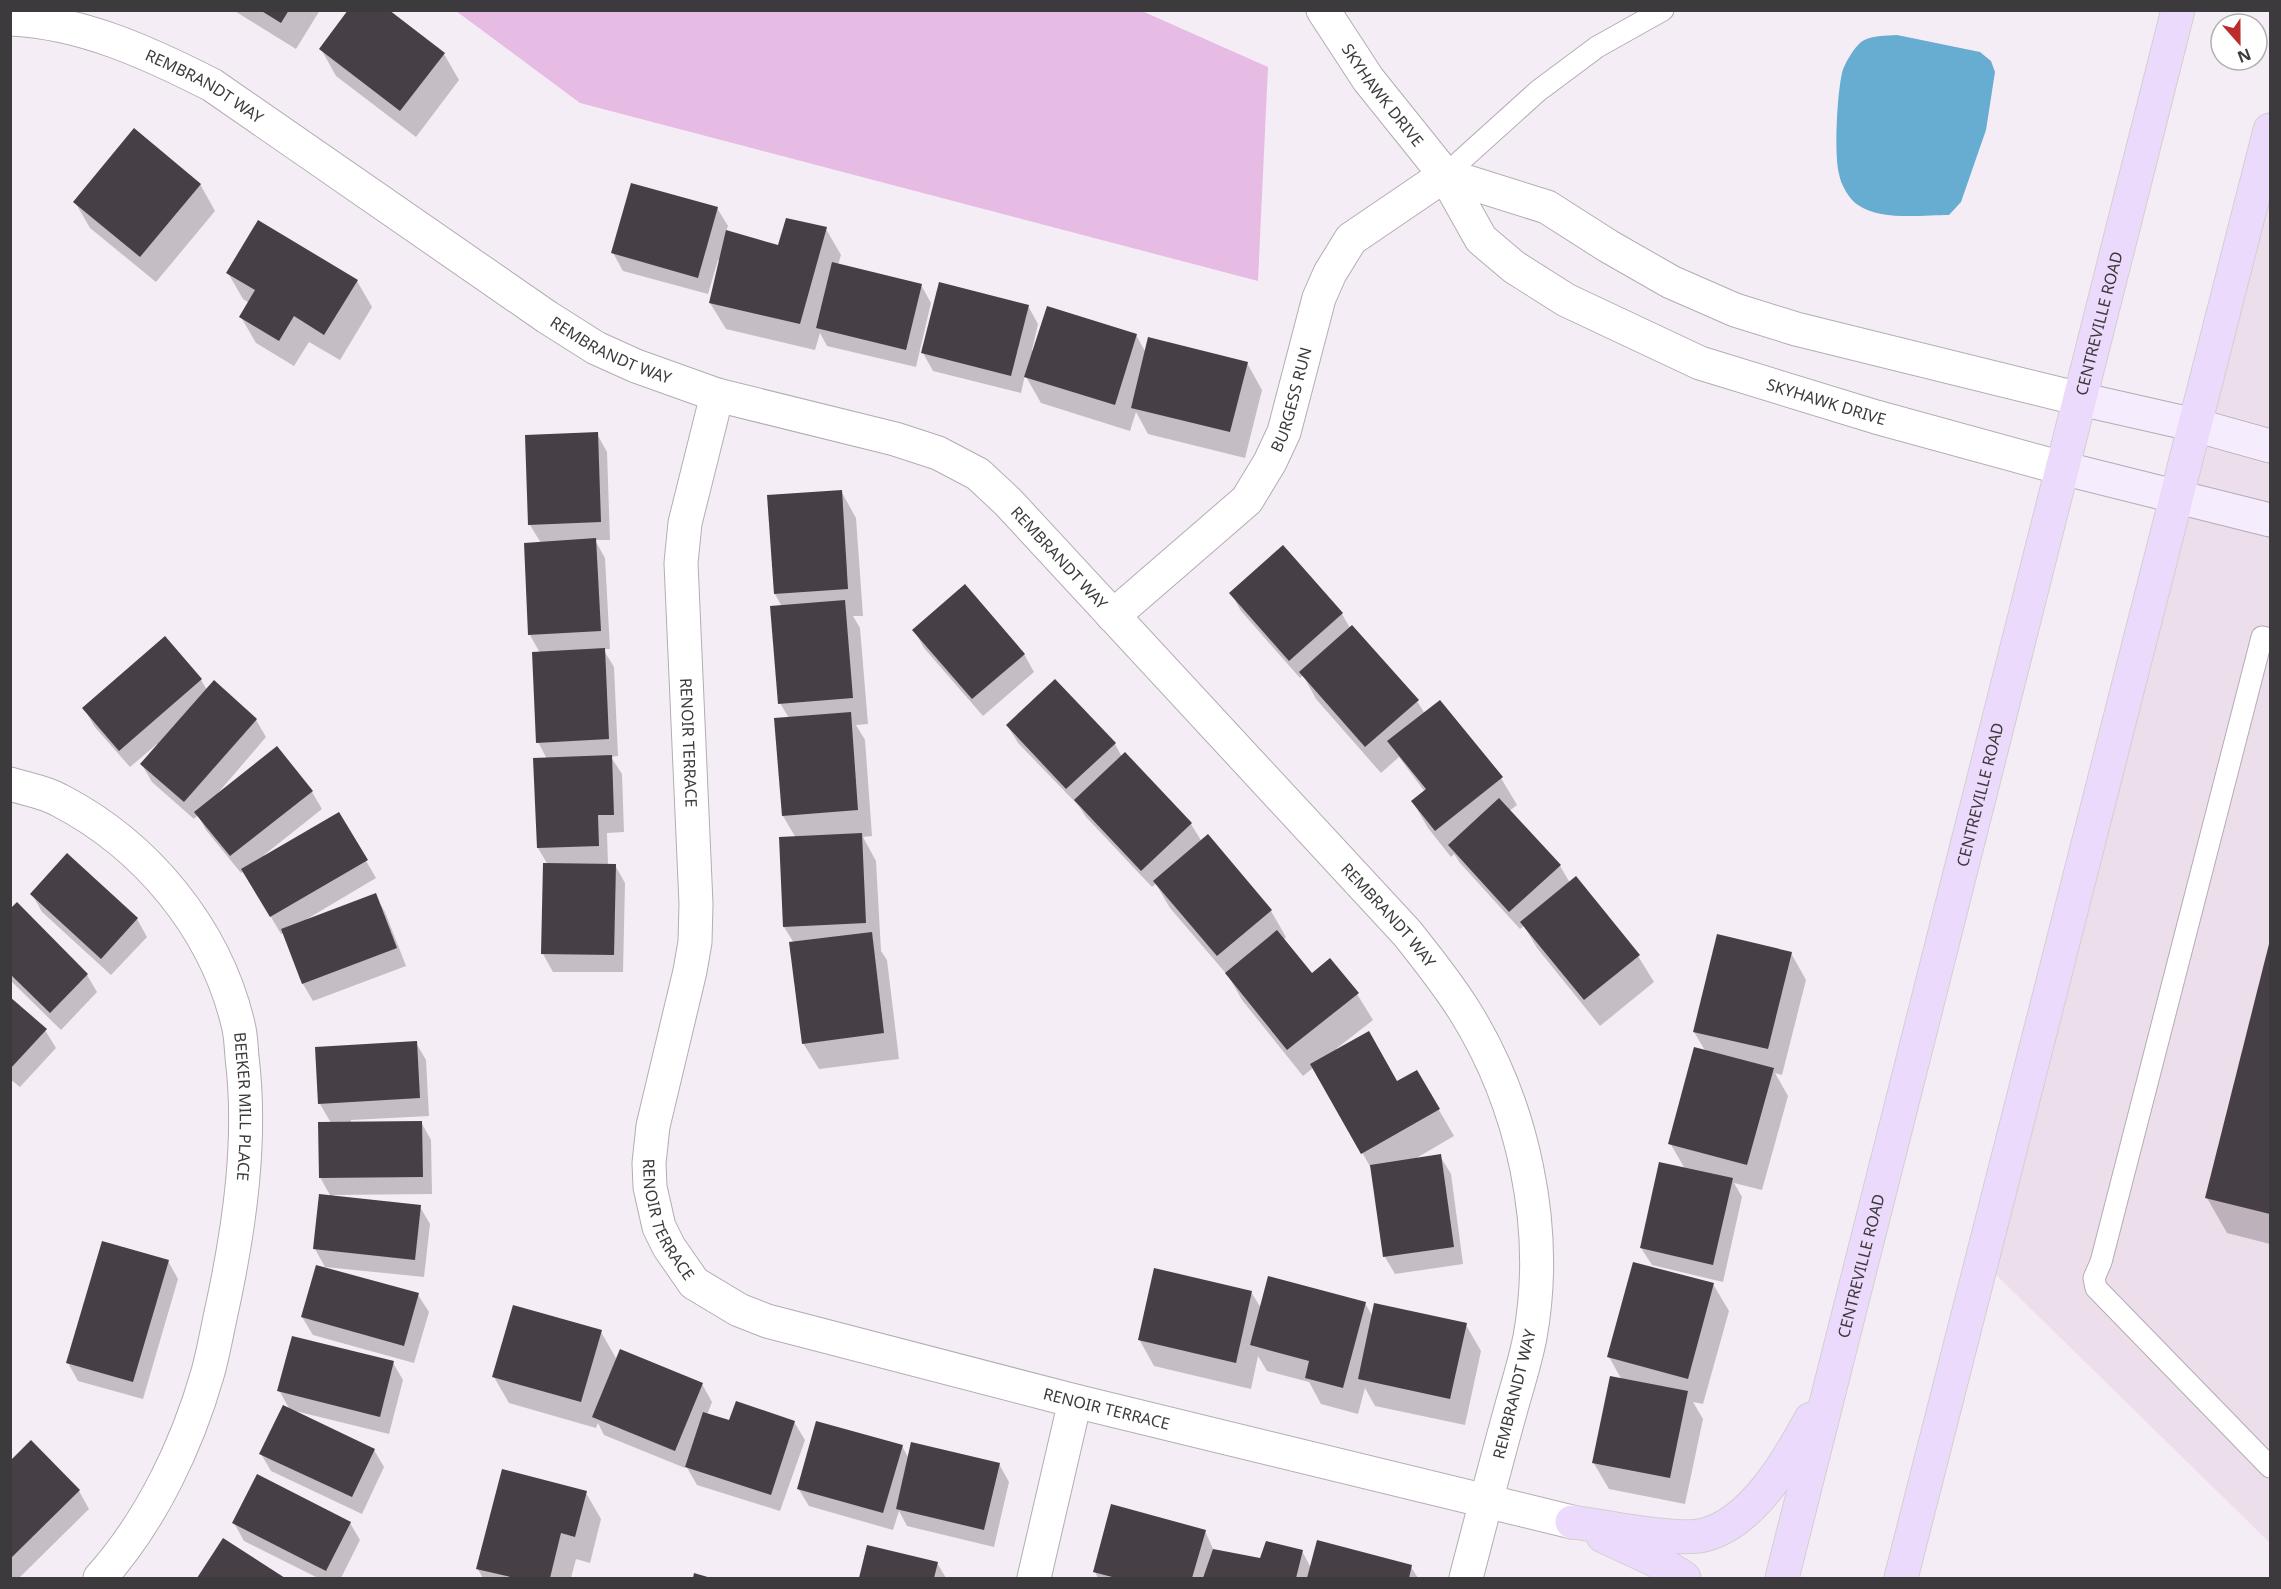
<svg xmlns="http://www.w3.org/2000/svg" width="2281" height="1589" font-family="'Noto Sans',sans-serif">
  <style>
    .built { fill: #eddeec }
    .green { fill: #e7bce4 }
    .water { fill: #67add2 }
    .shadow { fill: #0003 }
    .building { fill: #463f45 }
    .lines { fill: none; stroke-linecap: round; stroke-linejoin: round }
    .lane-casing { stroke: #b4acb3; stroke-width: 23 }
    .street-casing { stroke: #b4acb3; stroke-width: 35 }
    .secondary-casing { stroke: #b4acb3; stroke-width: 35 }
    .primary-casing { stroke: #d0d0d0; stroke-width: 35 }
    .lane { stroke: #fff; stroke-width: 21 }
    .street { stroke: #fff; stroke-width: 33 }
    .secondary { stroke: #f5ecfe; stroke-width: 33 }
    .primary { stroke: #ecdafc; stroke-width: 33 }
    .labels { text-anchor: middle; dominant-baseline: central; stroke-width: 6; stroke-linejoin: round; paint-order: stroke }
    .street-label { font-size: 16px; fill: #3d3a3d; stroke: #fff }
  </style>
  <rect width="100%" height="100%" fill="#f5edf5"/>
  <!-- built -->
  <path class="built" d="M2270,107v1436l-288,-282z"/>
  <!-- green -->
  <path class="green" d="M456,11h686l126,56 -10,214 -678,-178z"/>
  <!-- water -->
  <path class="water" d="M1897,35l83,17 11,9 4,11 -9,58 -25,72 -12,13c-26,0 -69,6 -91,-10 -9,-6 -17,-20 -19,-31 -5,-21 -2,-79 3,-101 2,-9 12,-25 19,-31 10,-7 25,-6 36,-7z"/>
  <!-- shadow -->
  <g class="shadow">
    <path d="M233,10h87l-24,39z"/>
    <path d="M321,49l123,5 15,26 -43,57 -80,-61z"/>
    <path d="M200,184l15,27 -59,71 -66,-54 -15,-26z"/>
    <path d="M717,208l11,18 -2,5 53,16 47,-18 15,26 -3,10 83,20 10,18 -15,64 -89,-21 -7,-13 -5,17 -89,-21 -16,-26 10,-42 -2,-1 -10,34 -85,-23 -10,-18z"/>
    <path d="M228,273l129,8 15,26 -32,53 -31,-18 -15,24 -38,-23 -15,-26 8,-14 -6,-4z"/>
    <path d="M1028,306l10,18 -6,26 2,1 102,-16 10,18 101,10 15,27 -17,68 -97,-24 -12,-22 -6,19 -89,-28 -16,-28 -4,18 -88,-22 -10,-18z"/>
    <path d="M597,434l10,18 3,88h-15l10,18 5,91h-7l11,18 4,89 -7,1 11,17 2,58 -17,1 1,32h7l10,18 -2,89h-70l-10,-18 5,-89 -10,-17 9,-89 -9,-17 2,-89 -10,-18 11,-92 -11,-18z"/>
    <path d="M841,491l15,27 7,98h-10l7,12 8,96 -12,1 9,15 7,96 -9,1 13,24 5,90 6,9 12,99 -80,10 -16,-26 -9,-100 -10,-16 12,-89 -13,-22 6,-98 -9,-15 2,-96 -7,-13z"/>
    <path d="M1283,547l59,67 8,14 67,73 8,13 76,64 16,27 -8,6 51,55 10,17 68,73 16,26 -54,44 -63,-78 -13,-22 -4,3 -60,-66 -6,-9 -3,3 -23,-29 -15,-26 12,-10 -26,-35 -18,16 -65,-74 -13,-24 -3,3 -59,-67 -10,-18z"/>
    <path d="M914,630l110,24 10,18 -51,44 -59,-68z"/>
    <path d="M201,680l6,10 49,30 10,17 -48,56 94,-1 10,17 -58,46 1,1 74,-42 37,64 -69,41 1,1 67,-25 10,17 21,54 -93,35 -10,-17 -19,-51 -3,1 -37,-63 -3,2 -35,-43 -8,-15 -4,4 -42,-37 -10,-17 17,-19 -2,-2 -27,23 -36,-41 -10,-18z"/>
    <path d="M1055,681l60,63 7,13 69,67 11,18 6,-6 63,75 15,26 -3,3 29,35 45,19 16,26 -37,29 61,34 20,-11 37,64 -41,24 27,-4 11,18 12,90 -68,10 -10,-17 -13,-87 -58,-103 -11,9 -61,-76 -13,-23 -59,-69 -14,-24 -4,3 -66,-70 -8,-12 -60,-62 -11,-18z"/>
    <path d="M32,894l105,25 10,18 -36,38 -69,-63z"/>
    <path d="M10,911l77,64 10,17 -36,38 -51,-50z"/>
    <path d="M2270,943v301l-43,-11 -20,-35z"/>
    <path d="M1791,953l15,27 -24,95 -7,-2 13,23 -26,94 -28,-7 8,14 -19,85 -71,-17 -11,-17 44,-79 -15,-26 36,-91 -12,-20z"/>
    <path d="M10,999l35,31 11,18 -36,39 -10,-8z"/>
    <path d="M416,1043l10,17 3,56 -78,4v3l70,-1 10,18 1,54 -99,1 -1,2 88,10 10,17 -6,53 -99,-10 -10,-18 16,-52 -11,-20 11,-54 -11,-19z"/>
    <path d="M168,1261l10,18 -35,120 -65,-18 -10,-18z"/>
    <path d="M1713,1284l16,27 -26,93 -10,-2 10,17 -18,85 -76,-15 -16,-27 29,-82 -13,-23z"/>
    <path d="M1251,1292l10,16 104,-5 8,14 93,8 15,26 -16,74 -90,-19 -10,-18 -7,26 -37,-10 -12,-22 -42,-11 -9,-15 -7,33 -97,-23 -15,-27z"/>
    <path d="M418,1295l11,17 -15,51 -101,-28 -11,-18z"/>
    <path d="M601,1332l16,28 85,24 10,18 -5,13 23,7h64l11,18 -25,71 -83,-26 -11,-19 -1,2 -81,-33 -6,-12 -2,5 -87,-25 -15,-26z"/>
    <path d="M393,1363l10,17 -14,54 -98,-24 83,40 10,17 -22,47 -91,-43 -10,-17 29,-44 -11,-20z"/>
    <path d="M31,1443l48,48 10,18 -70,69h-9v-115z"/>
    <path d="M902,1446l7,13 90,5 10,18 -15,65 -87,-21 -8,-15 -6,19 -84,-24 -11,-18z"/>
    <path d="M586,1493l15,26 -11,44 -14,-4 -5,19h-88l-6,-10z"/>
    <path d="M234,1523h116l10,17 -19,38h-23l-74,-37z"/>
    <path d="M1205,1531l9,20 47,9 41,-9 9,17 100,-1 7,11h-320l-3,-6z"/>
    <path d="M224,1540l58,38h-83z"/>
    <path d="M868,1547l69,16 9,15h-86z"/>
  </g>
  <!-- building -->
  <g class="building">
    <path d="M260,10h29l-8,13z"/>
    <path d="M348,10h41l56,43 -45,58 -81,-62z"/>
    <path d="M134,128l67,56 -61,73 -67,-55z"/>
    <path d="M631,183l87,24 -20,71 -87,-25z"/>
    <path d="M786,218l41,9 -27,97 -91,-21 17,-73 52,15z"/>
    <path d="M258,220l100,60 -34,55 -30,-19 -15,25 -40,-24 16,-27 -29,-17z"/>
    <path d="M832,262l90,22 -16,66 -90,-22z"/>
    <path d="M939,282l90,23 -18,71 -90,-23z"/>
    <path d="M1047,306l90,28 -22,71 -91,-28z"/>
    <path d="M1148,337l100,25 -18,70 -99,-24z"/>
    <path d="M598,432l3,90 -73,3 -3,-90z"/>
    <path d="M842,490l6,99 -74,5 -7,-99z"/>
    <path d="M596,538l5,93 -73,4 -4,-92z"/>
    <path d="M1283,545l60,68 -54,48 -60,-68z"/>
    <path d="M965,584l60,70 -53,45 -60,-69z"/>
    <path d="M845,600l8,98 -75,6 -8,-98z"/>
    <path d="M1352,625l67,75 -54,47 -66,-75z"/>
    <path d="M165,636l37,43 -83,72 -37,-43z"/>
    <path d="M605,648l4,91 -73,4 -4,-91z"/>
    <path d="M1055,679l61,64 -50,46 -60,-64z"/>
    <path d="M214,680l43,39 -73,83 -44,-38z"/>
    <path d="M1440,700l63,77 -68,54 -24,-30 15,-12 -39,-48z"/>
    <path d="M851,712l7,98 -76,6 -8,-98z"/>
    <path d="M277,746l36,45 -83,65 -36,-44z"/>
    <path d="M1125,752l67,71 -51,48 -67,-71z"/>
    <path d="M612,755l2,60h-16l1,31 -62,2 -4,-90z"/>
    <path d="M1499,798l62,67 -52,47 -61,-67z"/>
    <path d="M339,812l29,48 -98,57 -29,-48z"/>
    <path d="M862,833l4,90 -83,4 -4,-90z"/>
    <path d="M1208,834l64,76 -55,46 -64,-75z"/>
    <path d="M67,853l71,65 -37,41 -71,-65z"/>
    <path d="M543,863l73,1 -2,91 -73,-1z"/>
    <path d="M1576,876l64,79 -56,45 -64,-78z"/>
    <path d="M376,893l21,55 -95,36 -21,-55z"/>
    <path d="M17,902l71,72 -38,39 -40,-39v-65z"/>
    <path d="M1277,930l35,43 18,-15 29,35 -72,57 -62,-77z"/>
    <path d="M872,932l12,101 -82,11 -13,-102z"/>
    <path d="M1717,934l75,18 -24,97 -75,-17z"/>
    <path d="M2270,940v274l-65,-16z"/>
    <path d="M10,997l37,32 -37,40z"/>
    <path d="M1369,1031l28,50 20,-11 23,39 -79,45 -51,-90z"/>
    <path d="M417,1041l3,57 -102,6 -3,-57z"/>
    <path d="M1694,1047l80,21 -27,97 -79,-21z"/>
    <path d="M422,1121l1,56 -104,1 -1,-56z"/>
    <path d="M1441,1154l13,93 -71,10 -13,-92z"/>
    <path d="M1659,1162l74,16 -20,87 -73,-17z"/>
    <path d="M319,1194l102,11 -6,55 -102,-11z"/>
    <path d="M102,1241l67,19 -36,122 -67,-19z"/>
    <path d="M1633,1262l81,21 -26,96 -81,-22z"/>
    <path d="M316,1265l103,28 -15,53 -103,-29z"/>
    <path d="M1154,1268l98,23 -16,72 -98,-23z"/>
    <path d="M1268,1276l98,26 -23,86 -38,-10 4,-17 -59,-16z"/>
    <path d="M1374,1303l93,20 -17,76 -92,-20z"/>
    <path d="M513,1305l89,25 -21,72 -89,-25z"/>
    <path d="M292,1336l102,25 -14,56 -103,-26z"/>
    <path d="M620,1349l83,34 -28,68 -83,-34z"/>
    <path d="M1610,1376l78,15 -18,87 -78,-15z"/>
    <path d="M736,1401l59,20 -24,74 -86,-28 18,-55 26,8z"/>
    <path d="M283,1405l92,44 -23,48 -93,-43z"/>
    <path d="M816,1421l87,24 -20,68 -86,-24z"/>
    <path d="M31,1440l49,50 -70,69v-98z"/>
    <path d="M911,1442l89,21 -16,67 -88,-21z"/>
    <path d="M502,1469l85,22 -12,46 -14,-4 -11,45h-35l-39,-9z"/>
    <path d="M257,1474l94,48 -25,49 -94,-48z"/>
    <path d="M1111,1504l95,26 -14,48h-76l-23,-6z"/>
    <path d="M223,1538l62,40h-88z"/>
    <path d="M1317,1540l95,25 -3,13h-102z"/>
    <path d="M1266,1541l37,9 -7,28h-93l10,-29 47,9z"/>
    <path d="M867,1545l71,17 -4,16h-75z"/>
    <path d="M694,1573l17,5h-18z"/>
  </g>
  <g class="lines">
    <defs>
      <g id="lane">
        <path d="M1445,175l93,-84 59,-44 66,-37"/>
        <path d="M2270,639l-8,-2 -161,625 -7,16 2,10 174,179"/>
      </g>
      <g id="street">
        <path id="s1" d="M1323,10l45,69 77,96 36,64 33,28 52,33 134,63 176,54 186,51"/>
        <path id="s2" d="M10,19c72,3 139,34 202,66l335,232 49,31 40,18 81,29 178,44 43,14 40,21 30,28 399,431c20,25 40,50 57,77 59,94 86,217 66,327 -5,26 -14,53 -21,79 -15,54 -29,108 -43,162"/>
        <path d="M1445,175l102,32 61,39 63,36 64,28 61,19 284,70"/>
        <path id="s3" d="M717,395l-32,128 -4,40 15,341 -1,38 -5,29 -37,155 -4,37 1,24 9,40 10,20 25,36 45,27 28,11 308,80 497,121"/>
        <path id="s4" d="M1113,616l134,-116 23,-38 14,-30 35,-134 11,-25 21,-34 94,-64"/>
        <path id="s5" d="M10,784c16,5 35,8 49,16 87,45 156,128 179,224 3,11 3,22 4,33 10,81 -2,167 -19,247 -5,22 -9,46 -15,68 -21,74 -57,149 -108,206"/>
        <path d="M1034,1578l41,-177"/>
      </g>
      <g id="secondary">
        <path d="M2080,399l115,26 75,21"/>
        <path d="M2062,468l208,52"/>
      </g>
      <g id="primary">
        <path d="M1572,1522c31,4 105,20 132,13 49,-12 85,-76 107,-116"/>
        <path d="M1603,1536l56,26 25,16"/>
        <path id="s6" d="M1782,1578l396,-1568"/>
        <path d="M1901,1578l369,-1448"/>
      </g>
    </defs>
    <!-- lane casing -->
    <use href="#lane" class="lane-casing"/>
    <!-- street casing -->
    <use href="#street" class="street-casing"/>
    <!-- secondary casing -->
    <use href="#secondary" class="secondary-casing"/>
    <!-- primary casing -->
    <use href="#primary" class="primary-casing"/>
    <!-- lane -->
    <use href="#lane" class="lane"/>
    <!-- street -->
    <use href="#street" class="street"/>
    <!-- secondary -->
    <use href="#secondary" class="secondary"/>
    <!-- primary -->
    <use href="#primary" class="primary"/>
  </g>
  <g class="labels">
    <!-- street labels -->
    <g class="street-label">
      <text stroke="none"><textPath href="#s2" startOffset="208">REMBRANDT WAY</textPath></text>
      <text stroke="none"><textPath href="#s1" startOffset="104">SKYHAWK DRIVE</textPath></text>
      <text stroke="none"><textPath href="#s6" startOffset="1294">CENTREVILLE ROAD</textPath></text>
      <text stroke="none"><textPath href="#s2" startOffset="694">REMBRANDT WAY</textPath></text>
      <text stroke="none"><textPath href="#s4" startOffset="288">BURGESS RUN</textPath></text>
      <text stroke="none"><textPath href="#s1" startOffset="664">SKYHAWK DRIVE</textPath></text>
      <text stroke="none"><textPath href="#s2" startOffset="1200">REMBRANDT WAY</textPath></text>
      <text stroke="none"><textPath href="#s3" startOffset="352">RENOIR TERRACE</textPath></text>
      <text stroke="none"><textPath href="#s6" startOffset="808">CENTREVILLE ROAD</textPath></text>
      <text stroke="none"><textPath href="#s2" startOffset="1686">REMBRANDT WAY</textPath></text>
      <text stroke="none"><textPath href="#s5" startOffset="430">BEEKER MILL PLACE</textPath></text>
      <text stroke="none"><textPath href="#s3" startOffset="838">RENOIR TERRACE</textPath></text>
      <text stroke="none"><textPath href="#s6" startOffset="322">CENTREVILLE ROAD</textPath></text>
      <text transform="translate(1514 1394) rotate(-76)">REMBRANDT WAY</text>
      <text stroke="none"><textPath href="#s3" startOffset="1342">RENOIR TERRACE</textPath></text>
    </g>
  </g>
  <!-- border -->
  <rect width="2281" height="1589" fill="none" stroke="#3d3a3d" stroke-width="24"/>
  <!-- north arrow -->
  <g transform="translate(2239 42) rotate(159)"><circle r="28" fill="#ffffff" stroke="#b1b0b1" stroke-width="1.5"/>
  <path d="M0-4.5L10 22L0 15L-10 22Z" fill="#bb2c2a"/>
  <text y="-9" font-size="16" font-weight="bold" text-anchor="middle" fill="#3d3a3d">N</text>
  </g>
</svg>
